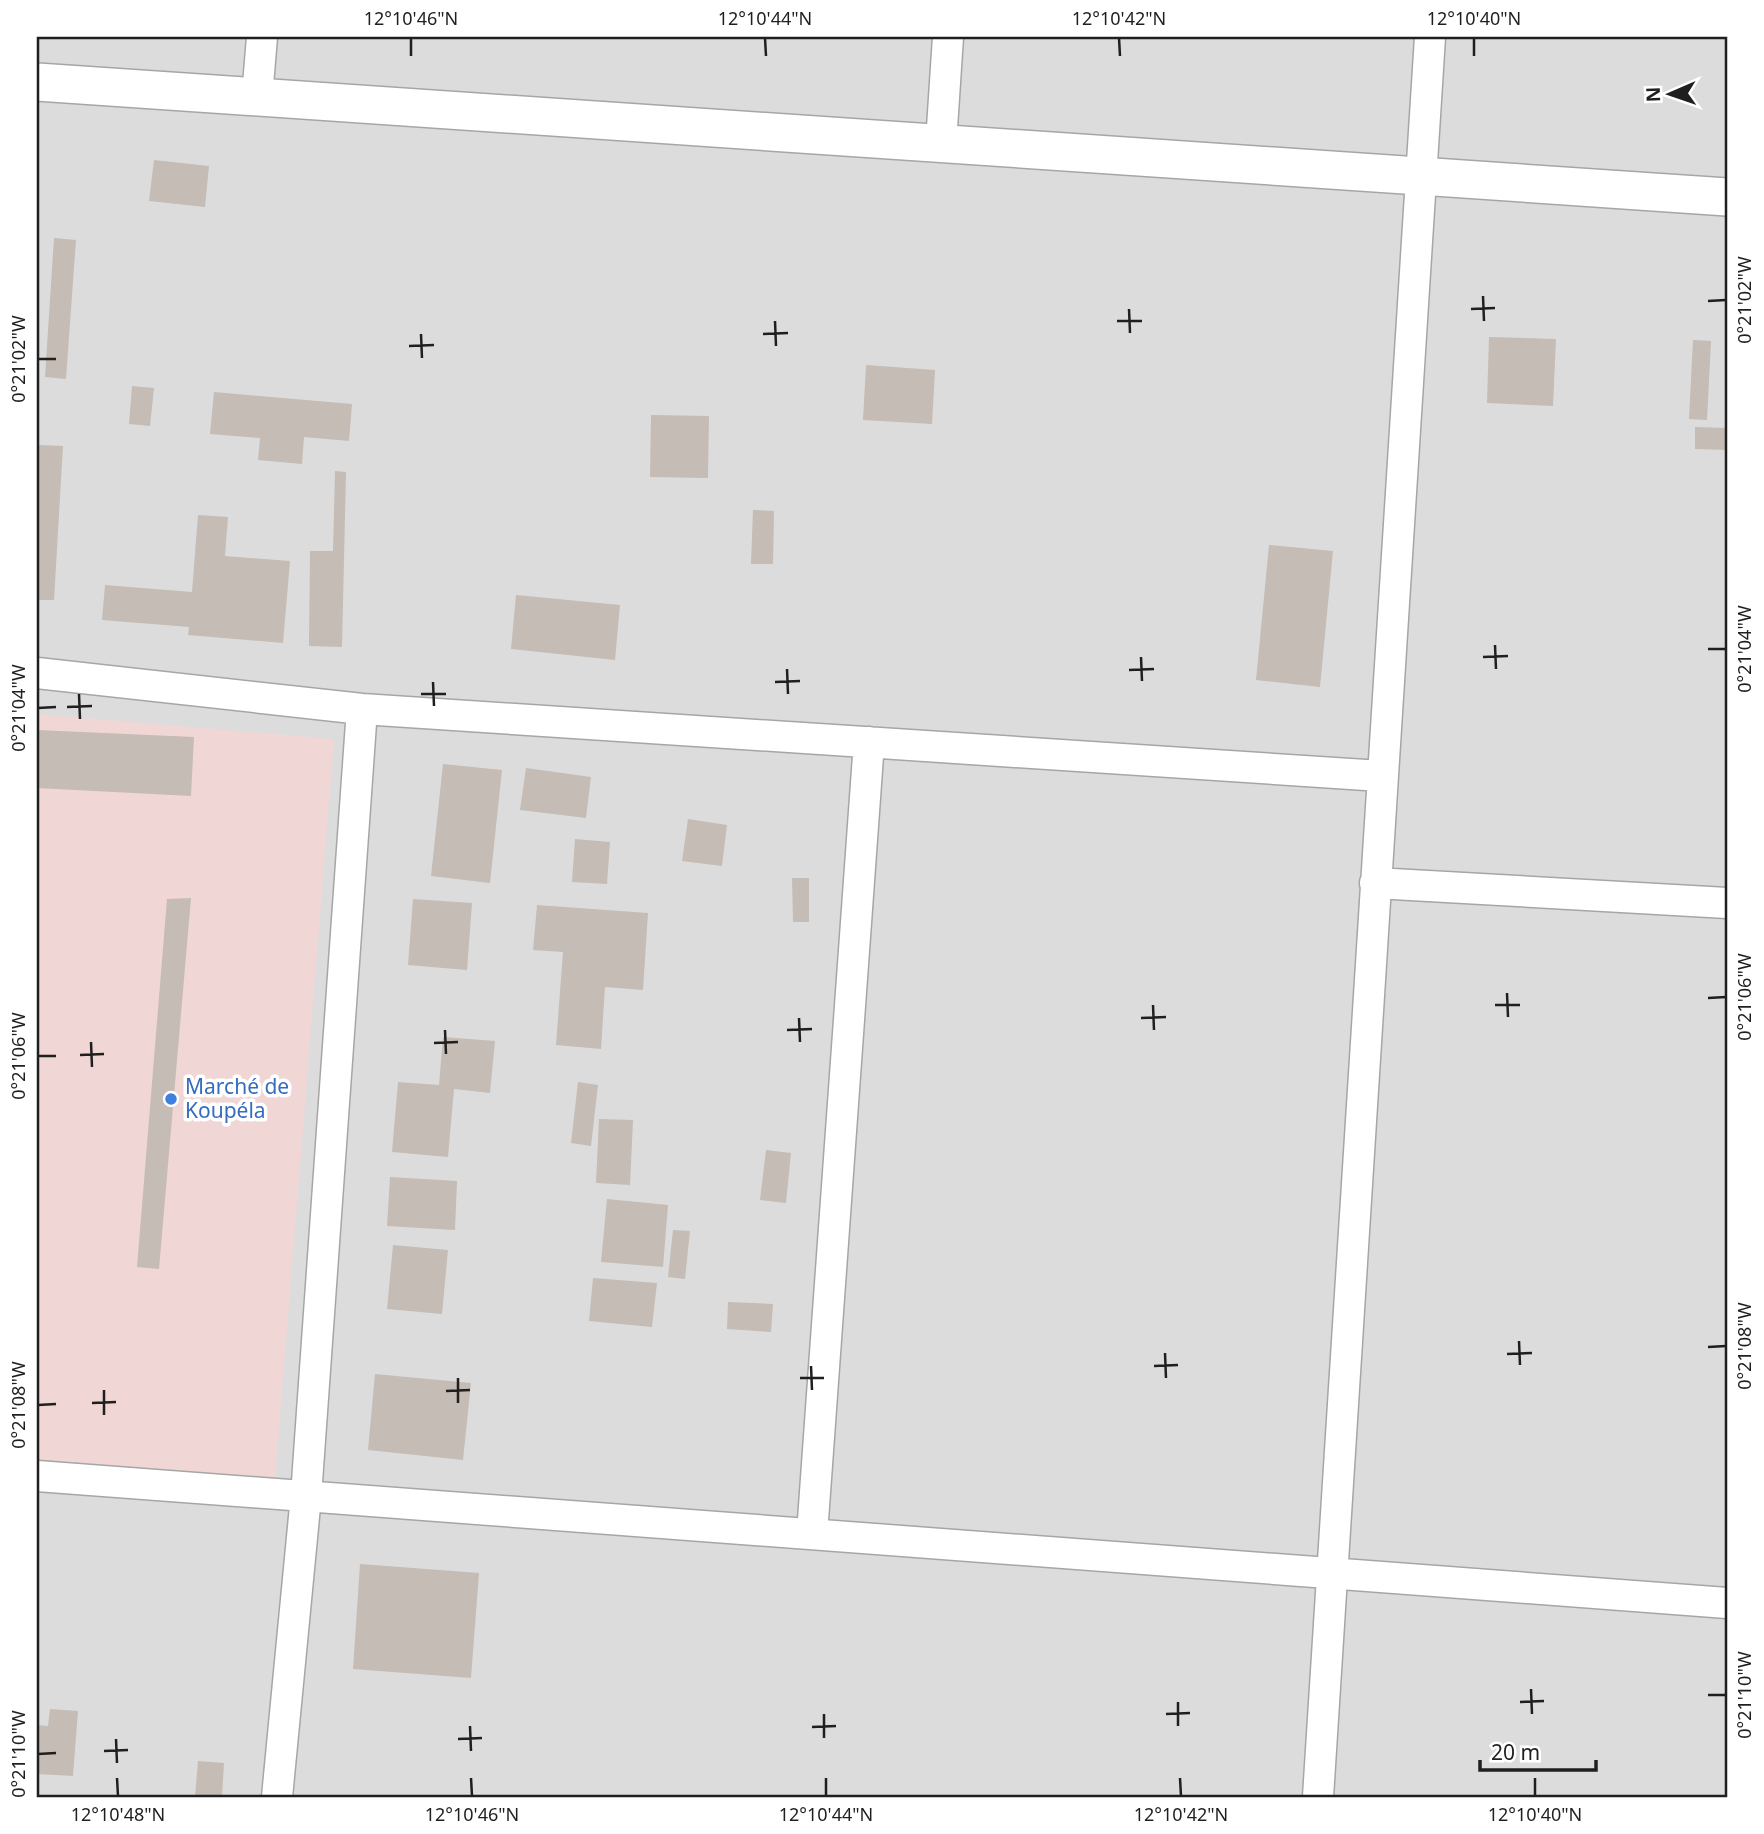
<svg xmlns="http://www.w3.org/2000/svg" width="1764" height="1834" viewBox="0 0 1764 1834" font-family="'Noto Sans',sans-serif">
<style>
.residential{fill:#dddcdc}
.commercial{fill:#f0d6d5}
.building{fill:#c4bcb5}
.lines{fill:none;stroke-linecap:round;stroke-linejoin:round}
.minor-casing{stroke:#a6a6a6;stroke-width:33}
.tertiary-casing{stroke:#a6a6a6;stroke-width:40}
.minor{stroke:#fff;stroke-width:30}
.tertiary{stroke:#fff;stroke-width:37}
.ticks{fill:none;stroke:#1f1f1f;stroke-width:2.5}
.shop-dot{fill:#3f7fe0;stroke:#fff;stroke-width:2.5}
.labels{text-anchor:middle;stroke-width:7;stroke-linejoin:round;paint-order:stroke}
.shop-label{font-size:21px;fill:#366cbe;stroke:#fff;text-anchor:start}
.neatline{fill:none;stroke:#1f1f1f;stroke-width:2.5}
.ticks-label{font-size:18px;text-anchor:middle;fill:#1f1f1f}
</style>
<rect width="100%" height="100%" fill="#f0ece6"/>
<!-- residential -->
<path class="residential" d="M37,37H1727V1797H37Z"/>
<!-- commercial -->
<path class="commercial" d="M37,714L334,739L275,1479L37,1459Z"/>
<!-- building -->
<path class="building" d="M154,160L209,166L205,207L149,201Z
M54,238L76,240L66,379L45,377Z
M1489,337L1556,339L1553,406L1487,403Z
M1693,340L1711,341L1707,420L1689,419Z
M866,365L935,370L932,424L863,420Z
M132,386L154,388L150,426L129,424Z
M214,392L352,404L349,441L304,437L302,464L258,460L260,438L210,434Z
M651,415L709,416L708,478L650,477Z
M1695,427L1727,428V450L1695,449Z
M39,445L63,446L54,600H37Z
M335,471L346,472L342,647L309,646L310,551H333Z
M753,510L774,511L773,564H751Z
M198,515L228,517L225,556L290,561L283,643L188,635L189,627L102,620L105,585L192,592Z
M1269,545L1333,551L1320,687L1256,680Z
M516,595L620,605L615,660L511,649Z
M37,730L194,737L191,796L37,788Z
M443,764L502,770L490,883L431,876Z
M526,768L591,777L586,818L520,810Z
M688,819L727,825L722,866L682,861Z
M575,839L610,842L607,884L572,882Z
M792,878H809V922H793Z
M191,898L159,1269L137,1267L167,899Z
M413,899L472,903L467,970L408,965Z
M537,905L648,913L643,990L605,987L601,1049L556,1045L563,952L533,950Z
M443,1037L495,1041L490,1093L454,1089L448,1157L392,1152L398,1082L439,1085Z
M578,1082L598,1085L591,1146L571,1143Z
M599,1119L633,1120L630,1185L596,1183Z
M766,1150L791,1153L786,1203L760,1200Z
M390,1177L457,1181L455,1230L387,1226Z
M607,1199L668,1205L663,1267L601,1262Z
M673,1230L690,1231L685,1279L668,1277Z
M393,1245L448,1250L442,1314L387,1309Z
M593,1278L657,1283L652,1327L589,1321Z
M728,1302L773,1304L771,1332L727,1329Z
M375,1374L471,1383L463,1460L368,1450Z
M360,1564L479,1573L471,1678L353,1669Z
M50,1709L78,1711L73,1776L37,1774V1725L48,1726Z
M198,1761L224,1763L222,1797H195Z"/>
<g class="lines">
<defs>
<path id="minor" d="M257,97L262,37
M941,143L948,37
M37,673L362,709L1381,776
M1375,883L1727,903
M37,1476L1727,1603
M812,1534L869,742
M277,1797L306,1496L362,709
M1318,1797L1430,37"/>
<path id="tertiary" d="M37,82L1727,197"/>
</defs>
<!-- minor casing -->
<use href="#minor" class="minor-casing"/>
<!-- tertiary casing -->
<use href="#tertiary" class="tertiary-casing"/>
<!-- minor -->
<use href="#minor" class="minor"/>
<!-- tertiary -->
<use href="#tertiary" class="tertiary"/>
</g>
<!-- ticks -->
<path class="ticks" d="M411,38V56M765,38L766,56M1119,38L1120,56M1474,38V56M1483,296L1484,321M1708,301L1726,300M1129,309L1130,333M1471,309L1495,308M775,321L776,346M1117,321H1142M421,334L422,358M763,334L788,333M409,346L434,345M38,359H56M1495,645L1496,669M1708,649H1726M1141,657L1142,681M1483,657L1508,656M787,669L788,694M1129,670L1154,669M433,682L434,706M775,682L800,681M79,694L80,719M421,694H446M67,707L92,706M38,708L56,707M1507,993L1508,1017M1708,998L1726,997M1153,1005L1154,1030M1495,1005H1520M799,1018L800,1042M1141,1018L1166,1017M445,1030L446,1054M787,1030L812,1029M91,1042L92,1067M434,1043L458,1042M80,1055L104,1054M38,1056H56M1519,1341L1520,1365M1708,1347L1726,1346M1165,1353L1166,1378M1507,1354L1532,1353M811,1366L812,1390M1154,1366L1178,1365M458,1378V1403M800,1378H824M104,1390V1415M446,1391L470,1390M92,1403L116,1402M38,1405L56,1404M1531,1689L1532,1714M1708,1695H1726M1178,1702V1726M1520,1702L1544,1701M824,1714V1738M1166,1714L1190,1713M470,1726L471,1751M812,1727L836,1726M116,1739L117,1763M458,1739L482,1738M104,1751L128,1750M38,1754L56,1753M117,1778L118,1796M471,1778L472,1796M826,1778V1796M1180,1778L1181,1796M1535,1778V1796"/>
<!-- markers -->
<circle class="shop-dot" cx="171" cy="1099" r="7"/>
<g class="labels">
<!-- shop labels -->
<g class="shop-label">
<text x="185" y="1094">Marché de<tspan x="185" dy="24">Koupéla</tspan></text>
</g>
</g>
<!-- border -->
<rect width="1764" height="1834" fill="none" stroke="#ffffff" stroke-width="77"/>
<!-- north arrow -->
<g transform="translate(1670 94) rotate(268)" stroke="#ffffff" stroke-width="5" paint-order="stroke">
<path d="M0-5L12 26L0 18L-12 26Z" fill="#1f1f1f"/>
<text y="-10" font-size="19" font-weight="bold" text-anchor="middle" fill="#1f1f1f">N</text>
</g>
<!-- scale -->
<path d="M1480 1760v10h116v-10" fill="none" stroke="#1f1f1f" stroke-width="3.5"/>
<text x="1491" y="1760" font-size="21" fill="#1f1f1f" stroke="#ffffff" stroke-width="5" paint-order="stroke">20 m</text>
<rect x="38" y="38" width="1688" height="1758" class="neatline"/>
<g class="ticks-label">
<text x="411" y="25">12°10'46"N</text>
<text x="765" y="25">12°10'44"N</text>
<text x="1119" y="25">12°10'42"N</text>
<text x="1474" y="25">12°10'40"N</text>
<text transform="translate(1745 300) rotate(-90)" y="6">0°21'02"W</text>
<text transform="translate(19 359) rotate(-90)" y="6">0°21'02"W</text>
<text transform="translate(1745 649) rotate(-90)" y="6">0°21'04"W</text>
<text transform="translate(19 708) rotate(-90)" y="6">0°21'04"W</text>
<text transform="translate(1745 997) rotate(-90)" y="6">0°21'06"W</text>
<text transform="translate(19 1056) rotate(-90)" y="6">0°21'06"W</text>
<text transform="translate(1745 1346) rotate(-90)" y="6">0°21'08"W</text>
<text transform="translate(19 1405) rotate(-90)" y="6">0°21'08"W</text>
<text transform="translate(1745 1695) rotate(-90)" y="6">0°21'10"W</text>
<text transform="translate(19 1754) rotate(-90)" y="6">0°21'10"W</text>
<text x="118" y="1821">12°10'48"N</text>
<text x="472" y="1821">12°10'46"N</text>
<text x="826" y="1821">12°10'44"N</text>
<text x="1181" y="1821">12°10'42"N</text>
<text x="1535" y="1821">12°10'40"N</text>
</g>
</svg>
